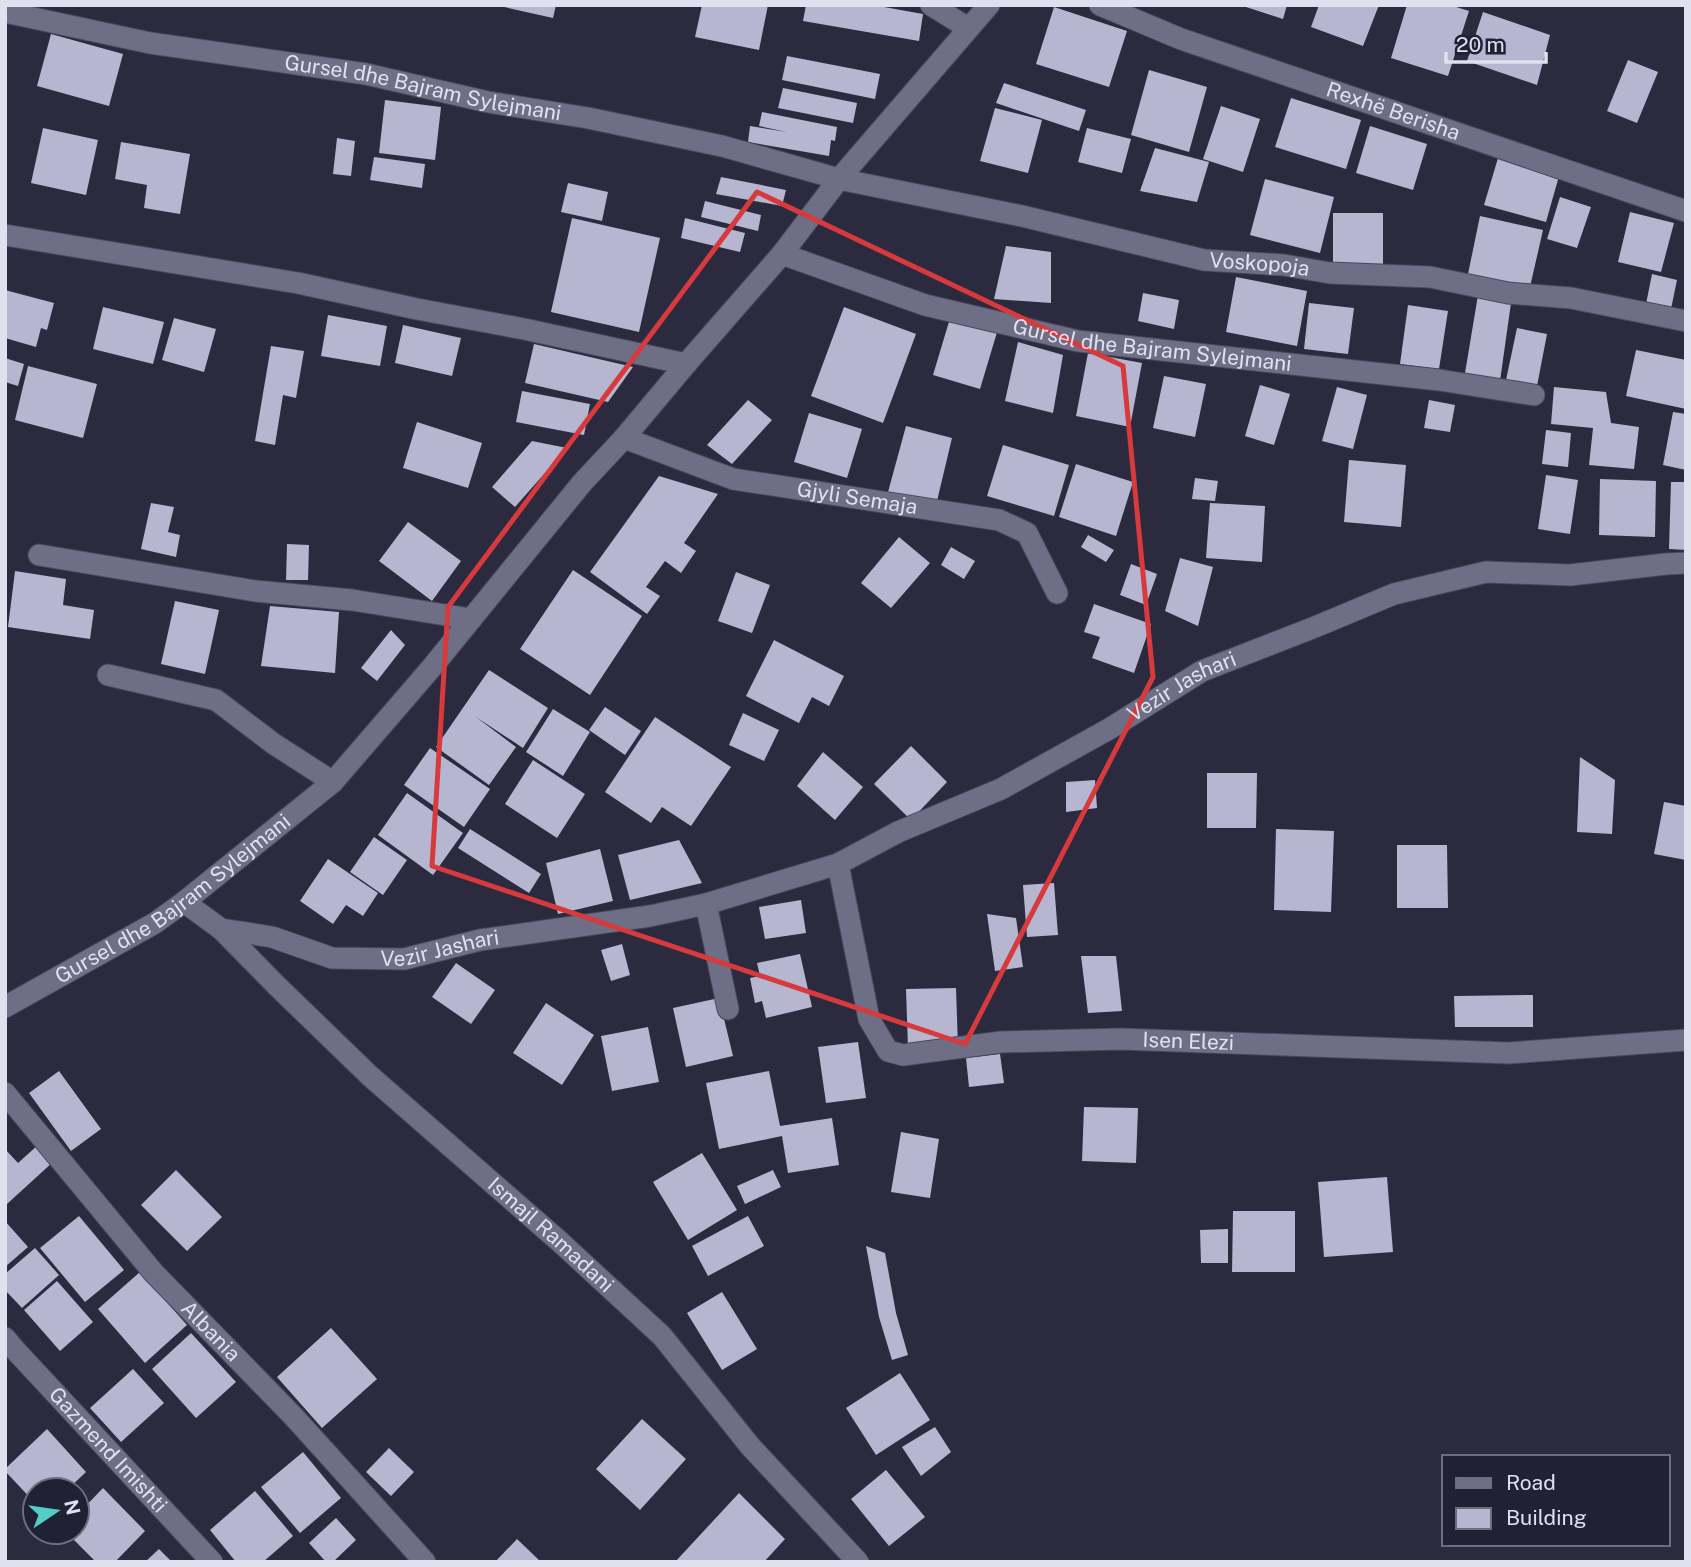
<svg xmlns="http://www.w3.org/2000/svg" width="1691" height="1567" viewBox="0 0 1691 1567" font-family="'Public Sans',sans-serif">
<style>
.building{fill:#b6b6d1}
.lines{fill:none;stroke-linecap:round;stroke-linejoin:round}
.minor-casing{stroke:#49485a;stroke-width:23}
.minor{stroke:#6e6e87;stroke-width:21}
.marked{fill:none;stroke:#d73a3c;stroke-width:5;stroke-linejoin:round}
.labels{text-anchor:middle;stroke-width:7;stroke-linejoin:round;paint-order:stroke}
.street-label{font-size:21px;fill:#e0e0ee;stroke:#212135}
</style>
<rect width="100%" height="100%" fill="#2b2a3f"/>
<!-- building -->
<path class="building" d="M495,5H556L553,18Z
M702,5H768L759,50L695,37Z
M806,5H873L923,14L919,41L803,21Z
M1240,5H1287L1283,19Z
M1319,5H1379L1363,46L1311,27Z
M1407,5H1450L1469,11L1448,76L1391,58Z
M1054,7L1127,31L1109,87L1036,64Z
M1483,12L1550,35L1537,85L1467,61Z
M51,34L123,54L109,106L37,86Z
M787,56L880,74L875,99L782,80Z
M1628,60L1658,72L1637,123L1607,111Z
M1149,70L1207,87L1189,152L1131,135Z
M1004,83L1086,110L1079,131L996,103Z
M783,88L857,103L853,123L778,108Z
M1291,98L1361,120L1346,169L1275,147Z
M385,100L441,107L435,160L379,153Z
M1221,106L1260,119L1243,172L1203,159Z
M995,108L1042,120L1028,173L980,161Z
M762,112L837,127L835,141L831,140L829,156L748,142L750,126L787,132L759,126Z
M1370,126L1427,144L1413,190L1356,173Z
M43,128L98,140L86,195L31,183Z
M1087,128L1131,139L1122,173L1078,162Z
M337,138L355,141L351,176L333,174Z
M121,142L190,154L180,214L144,208L147,185L115,179Z
M1155,148L1209,162L1197,202L1140,191Z
M374,157L425,164L422,188L370,180Z
M1498,158L1559,176L1546,222L1484,205Z
M721,177L786,190L782,206L716,194Z
M1265,179L1334,197L1320,253L1250,235Z
M568,183L608,192L602,221L561,212Z
M1560,197L1591,207L1577,248L1547,239Z
M705,201L761,215L758,231L701,217Z
M1630,212L1674,223L1661,272L1618,262Z
M1333,213H1383V267H1333Z
M1480,216L1543,230L1530,287L1468,274Z
M572,218L660,238L639,332L551,312Z
M685,218L745,233L740,252L681,238Z
M1006,246L1051,252V303L994,299Z
M1652,274L1677,280L1671,309L1646,304Z
M1236,277L1307,291L1297,346L1226,332Z
M5,290L54,303L47,330L41,328L36,347L5,338Z
M1143,293L1179,300L1174,329L1138,321Z
M1478,295L1511,303L1500,381L1465,373Z
M1309,303L1354,308L1348,354L1304,349Z
M1408,305L1448,311L1439,369L1400,364Z
M103,307L164,322L153,364L93,349Z
M844,307L916,334L883,423L811,396Z
M328,315L387,326L380,366L321,356Z
M951,315L998,329L980,389L933,375Z
M174,318L216,329L204,372L162,360Z
M403,325L461,338L452,376L395,363Z
M1517,328L1547,334L1537,386L1506,380Z
M1018,342L1063,355L1053,413L1005,401Z
M534,344L633,367L608,402L525,383Z
M271,346L304,351L296,398L283,395L275,445L255,441Z
M1636,350L1686,360V409L1626,396Z
M1088,353L1142,363L1130,427L1076,416Z
M5,358L24,364L18,386L5,382Z
M28,366L97,384L83,438L15,420Z
M1164,376L1206,384L1195,437L1153,428Z
M1260,385L1290,394L1274,445L1245,436Z
M1337,387L1367,395L1353,449L1322,441Z
M1554,387L1606,392L1611,423L1639,427L1634,469L1589,465L1593,428L1551,424Z
M522,391L590,404L584,435L516,422Z
M748,400L772,420L732,464L707,445Z
M1429,400L1455,405L1450,432L1424,428Z
M1673,412L1686,414V470L1663,465Z
M809,413L862,429L847,478L794,462Z
M417,422L482,443L468,488L403,468Z
M906,426L952,438L937,501L888,492Z
M1546,430L1571,433L1568,467L1542,464Z
M532,441L567,448L515,507L492,487Z
M1003,445L1069,465L1054,516L987,496Z
M1349,460L1406,465L1401,527L1344,522Z
M1076,464L1133,482L1116,536L1059,517Z
M1546,475L1578,480L1570,534L1538,529Z
M659,476L718,494L684,543L696,551L681,573L665,561L646,587L660,596L647,614L590,572Z
M1195,478L1218,481L1215,501L1192,499Z
M1600,479L1656,481L1655,537L1599,535Z
M1671,482H1686V550L1669,549Z
M151,503L174,507L168,532L180,535L176,557L141,549Z
M1210,503L1265,506L1262,562L1206,558Z
M408,522L461,561L432,601L379,561Z
M1088,535L1114,550L1106,562L1081,547Z
M899,537L930,563L891,608L861,583Z
M287,544L309,545L308,580H286Z
M951,547L975,561L964,579L941,565Z
M1180,558L1213,567L1198,626L1165,611Z
M1131,564L1157,574L1146,605L1120,595Z
M573,570L642,616L590,695L520,649Z
M15,571L66,579L63,605L94,610L90,639L8,627Z
M736,572L770,585L752,633L718,621Z
M175,601L219,610L205,674L161,664Z
M1094,604L1151,624L1134,673L1092,658L1100,637L1084,632Z
M270,606L339,612L335,673L261,666Z
M391,630L405,645L377,681L361,668Z
M774,640L844,676L829,706L812,697L799,723L746,696Z
M489,670L548,708L523,748L476,717L516,747L489,785L436,747Z
M605,707L641,731L625,755L589,730Z
M553,709L590,732L563,776L526,752Z
M743,713L779,730L764,761L729,745Z
M655,717L731,767L691,826L662,807L651,823L605,792Z
M911,746L947,782L911,820L874,784Z
M430,748L490,789L464,827L404,785Z
M823,752L863,787L835,820L797,786Z
M1580,757L1615,780L1612,834L1577,832Z
M533,760L585,794L557,838L505,804Z
M1207,773H1257L1256,828H1207Z
M1095,780L1097,808L1066,812V782Z
M407,793L463,833L433,875L378,835Z
M1664,802L1686,806V860L1654,854Z
M470,829L541,874L529,893L458,848Z
M1276,829L1334,831L1331,912L1274,910Z
M374,837L407,860L383,895L350,872Z
M679,840L702,883L630,900L618,855Z
M1397,845H1447L1448,908H1397Z
M600,849L613,901L558,914L546,863Z
M328,859L378,893L363,916L346,905L333,924L300,901Z
M1054,883L1058,935L1027,937L1023,885Z
M801,900L806,933L765,939L759,907Z
M987,914L1016,918L1023,967L995,971Z
M622,944L630,975L611,981L601,950Z
M800,954L812,1007L766,1018L762,1001L755,1003L750,978L760,976L757,963Z
M1081,956H1116L1122,1011L1088,1013Z
M456,963L495,990L471,1024L432,997Z
M956,988L958,1047L908,1049L906,989Z
M1533,995V1027H1455L1454,996Z
M719,998L733,1056L686,1067L673,1008Z
M546,1003L594,1035L562,1085L513,1053Z
M648,1027L659,1082L612,1091L601,1036Z
M858,1042L866,1098L826,1103L818,1047Z
M1000,1054L1004,1083L969,1087L966,1058Z
M59,1071L101,1129L71,1151L29,1093Z
M769,1071L780,1126L832,1118L839,1165L788,1173L782,1136L719,1149L706,1083Z
M1084,1107L1138,1108L1136,1163L1082,1161Z
M901,1132L939,1139L930,1198L891,1192Z
M38,1145L53,1162L7,1204L5,1201V1149L18,1163Z
M702,1153L737,1210L688,1240L653,1182Z
M176,1170L222,1217L187,1251L141,1205Z
M773,1170L781,1187L745,1204L737,1186Z
M1387,1177L1393,1252L1324,1257L1318,1182Z
M1233,1211H1295V1272H1232Z
M79,1216L124,1270L85,1302L40,1248Z
M748,1216L764,1246L708,1276L692,1246Z
M5,1221L28,1247L5,1267Z
M1228,1229V1263H1201L1200,1230Z
M866,1246L885,1253L896,1313L908,1355L892,1360L879,1317Z
M35,1248L59,1275L22,1308L5,1290V1274Z
M140,1272L187,1325L145,1363L98,1309Z
M57,1281L93,1322L60,1351L24,1310Z
M722,1292L757,1349L722,1370L687,1313Z
M331,1328L377,1379L322,1428L277,1377Z
M191,1333L236,1382L196,1418L152,1369Z
M133,1369L164,1403L121,1442L90,1408Z
M900,1373L930,1420L876,1455L846,1408Z
M642,1419L686,1459L640,1510L596,1469Z
M935,1427L951,1452L921,1476L902,1447Z
M47,1429L86,1472L67,1490H35V1503L5,1471V1469Z
M389,1448L414,1472L391,1496L366,1472Z
M303,1452L341,1498L300,1533L261,1487Z
M886,1470L925,1517L889,1546L851,1499Z
M103,1488L145,1531L115,1562H96L66,1532H77V1515Z
M255,1491L293,1536L263,1562H236L210,1530Z
M739,1493L785,1539L764,1562H675Z
M336,1518L356,1540L333,1562H326L309,1543Z
M517,1539L541,1562H495Z
M159,1549L172,1562H145Z"/>
<g class="lines">
<defs>
<g id="minor">
<path d="M931,5L968,28"/>
<path id="s1" d="M1100,5L1181,39L1686,211"/>
<path id="s2" d="M5,12L150,43L366,74L488,102L588,118L722,146L839,179L1022,216L1204,260L1284,265L1330,273L1430,277L1508,293L1571,298L1686,321"/>
<path d="M5,235L298,283L417,309L524,329L686,364"/>
<path id="s3" d="M782,254L925,305L1078,341L1439,380L1534,395"/>
<path id="s4" d="M624,438L733,479L999,520L1027,533L1057,593"/>
<path d="M39,555L255,591L352,600L471,619"/>
<path d="M108,675L216,700L274,744L333,782"/>
<path id="s5" d="M838,864L869,1019L888,1051L903,1055L1001,1042L1121,1039L1509,1053L1686,1040"/>
<path id="s6" d="M184,902L221,929L272,937L332,958L404,959L480,940L650,916L706,904L838,864L898,832L1001,789L1109,729L1202,671L1315,627L1394,594L1486,572L1570,575L1666,564L1686,563"/>
<path d="M706,904L728,1009"/>
<path id="s7" d="M221,929L276,985L370,1076L559,1241L662,1336L750,1446L858,1562"/>
<path id="s8" d="M5,1007L155,923L184,902L333,782L433,666L582,483L624,438L686,364L782,254L839,179L989,5"/>
<path id="s9" d="M5,1093L153,1272L294,1417L425,1562"/>
<path id="s10" d="M5,1338L17,1352L212,1562"/>
</g>
</defs>
<!-- minor casing -->
<use href="#minor" class="minor-casing"/>
<!-- minor -->
<use href="#minor" class="minor"/>
</g>
<!-- marked area -->
<path class="marked" d="M757,192L1123,366L1153,677L965,1044L432,866L448,607Z"/>
<g class="labels">
<!-- street labels -->
<g class="street-label">
<text dy="7" stroke="none"><textPath href="#s2" startOffset="425">Gursel dhe Bajram Sylejmani</textPath></text>
<text dy="7" stroke="none"><textPath href="#s1" startOffset="312">Rexhë Berisha</textPath></text>
<text dy="7" stroke="none"><textPath href="#s2" startOffset="1281">Voskopoja</textPath></text>
<text dy="7" stroke="none"><textPath href="#s3" startOffset="383">Gursel dhe Bajram Sylejmani</textPath></text>
<text dy="7" stroke="none"><textPath href="#s4" startOffset="242">Gjyli Semaja</textPath></text>
<text dy="7" stroke="none"><textPath href="#s6" startOffset="1066">Vezir Jashari</textPath></text>
<text dy="7" stroke="none"><textPath href="#s8" startOffset="200">Gursel dhe Bajram Sylejmani</textPath></text>
<text dy="7" stroke="none"><textPath href="#s6" startOffset="270">Vezir Jashari</textPath></text>
<text dy="7" stroke="none"><textPath href="#s5" startOffset="497">Isen Elezi</textPath></text>
<text dy="7" stroke="none"><textPath href="#s7" startOffset="450">Ismajl Ramadani</textPath></text>
<text dy="7" stroke="none"><textPath href="#s9" startOffset="315">Albania</textPath></text>
<text dy="7" stroke="none"><textPath href="#s10" startOffset="152">Gazmend Imishti</textPath></text>
</g>
</g>
<!-- border -->
<rect width="1691" height="1567" fill="none" stroke="#e0e0ee" stroke-width="14"/>
<!-- legend -->
<rect x="1442" y="1455" width="228" height="91" fill="#212135" stroke="#6d6d7f" stroke-width="2"/>
<rect x="1456" y="1478" width="35" height="10" fill="#6e6e87" stroke="#6d6d7f" stroke-width="2"/>
<text x="1506" y="1490" font-size="21" fill="#e0e0ee">Road</text>
<rect x="1456" y="1508" width="35" height="21" fill="#b6b6d1" stroke="#6d6d7f" stroke-width="2"/>
<text x="1506" y="1525" font-size="21" fill="#e0e0ee">Building</text>
<!-- north arrow -->
<g transform="translate(56 1511) rotate(77)"><circle r="33" fill="#212135" stroke="#6d6d7f" stroke-width="2"/>
<path d="M0-5L12 26L0 18L-12 26Z" fill="#54cdc7"/>
<text y="-10" font-size="19" font-weight="bold" text-anchor="middle" fill="#e0e0ee">N</text>
</g>
<!-- scale -->
<path d="M1446 52v10h100v-10" fill="none" stroke="#e0e0ee" stroke-width="3.5"/>
<text x="1456" y="52" font-size="21" fill="#e0e0ee" stroke="#212135" stroke-width="5" paint-order="stroke">20 m</text>
</svg>
